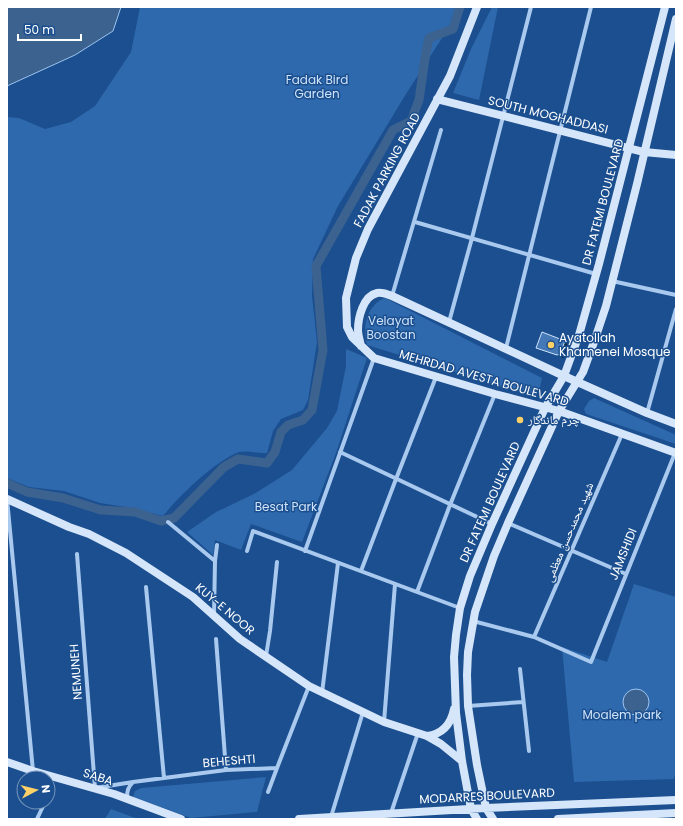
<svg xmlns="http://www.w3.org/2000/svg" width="683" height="826" viewBox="0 0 683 826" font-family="Poppins,'Noto Naskh Arabic',sans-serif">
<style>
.green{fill:#2e69ad}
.water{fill:#3c6290;stroke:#9cc4f0}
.shadow{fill:#0007}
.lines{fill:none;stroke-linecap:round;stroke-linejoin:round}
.canal{stroke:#3c6290;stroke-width:9}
.building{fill:#4478b7;stroke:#cfe3fa}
.street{stroke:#a9c9ee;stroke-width:4}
.secondary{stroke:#d6e6fa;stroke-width:8}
.poi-dot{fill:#ffd166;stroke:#1b4f8f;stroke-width:1.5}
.labels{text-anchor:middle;stroke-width:3;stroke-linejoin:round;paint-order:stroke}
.park-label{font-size:12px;fill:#cfe3fa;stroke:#1b4f8f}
.street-label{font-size:12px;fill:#fff;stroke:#1b4f8f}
.poi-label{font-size:12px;fill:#fff;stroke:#1b4f8f;text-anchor:start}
</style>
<rect width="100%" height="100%" fill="#1b4f8f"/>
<!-- green -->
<path class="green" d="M140,7H462L406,94L338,206L313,259L312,296L317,342L308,400L303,410L281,419L273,431L267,453C259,454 246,450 239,452C215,461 179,496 163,516L132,508L100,503L64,491L29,487L7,478V117L19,118L45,129L71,122L95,106L131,52Z
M492,7H498L479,100L453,93L471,49Z
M385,298L542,378L540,387L535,397L367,345C362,328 367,304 385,298Z
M346,349L367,358L336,453L302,542L251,524L241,550L215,540L213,555L187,532L216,512L254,494L292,470L327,428L337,411L346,366Z
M594,398L676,435V444L586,414L584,409L589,401Z
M634,584L676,597V769L674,779L574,782L562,647L607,662Z
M266,777L257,812L191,818L133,797L135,791L141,788Z
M111,809L138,819H105Z"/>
<!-- water -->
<path class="water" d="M7,7H121L113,31L75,55L7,86Z
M623 702a13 13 0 1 1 26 0a13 13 0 1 1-26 0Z"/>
<!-- shadow -->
<path class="shadow" d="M565,342L570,345L566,357L563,358L561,357L562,356L542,349V350L538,348Z"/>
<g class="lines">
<!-- canal -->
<path class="canal" d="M7,483L27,492L63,498L101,510L135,512L161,521L174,518L224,467L238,459L267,463L275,452L281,432L288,425L303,420L312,410L323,350L316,266L393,130L411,121L419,100L426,52L429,38L453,29L460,7"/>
</g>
<!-- building -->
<path class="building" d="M542,332L565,341L560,354L557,355L536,348Z"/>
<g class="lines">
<!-- street -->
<path class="street" d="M415,222L596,274
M612,281L676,295
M392,296L441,130
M449,322L472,238L531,7
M506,348L591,7
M647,413L676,309
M340,452L492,524
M7,499L33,771
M168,522L215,561
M508,523L626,574
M247,551L253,531L460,608
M305,551L374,358
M77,554L95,788L133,782L226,770L277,768L309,686
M361,571L396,479L436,377
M146,587L164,778
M417,592L450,505L495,394
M214,616L215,561L217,545
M473,621L534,637L591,662L675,453
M534,637L622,434
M216,639L226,770
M266,656L270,631L277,562
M520,669L529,751
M322,693L338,563
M468,706L523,702
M384,722L395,584
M268,792L277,768
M127,798C127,791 128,787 133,782
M391,813L418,733
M331,817L363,712
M37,819L45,802"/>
<!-- secondary -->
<path class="secondary" d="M477,7L450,76L368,229L356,258L346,298L347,327L352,337L374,358L495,394L559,411L676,453
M437,99L644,152L676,155
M361,346C360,341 358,335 358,330C358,318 363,296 377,293C382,292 387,294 392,296L564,376L647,413L676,424
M7,499L69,527L89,534L126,553L193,597L240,639L309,686L384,722L427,736L441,744L462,761
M427,736C443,734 451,724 454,709
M7,762L33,771L114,794L181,819
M299,819L486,808L676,800
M477,819L471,809L462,761L456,713L454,657L456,635L460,608L470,576L492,524L545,408L564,376L579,335L599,264L665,7
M493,819L486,808L477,765L468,706L467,675L468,652L475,612L494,556L508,523L559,411L583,372L594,342L606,306L637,184L676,19
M558,819L676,813"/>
</g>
<!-- markers -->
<g class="poi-dot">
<circle cx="551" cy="345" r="4"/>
<circle cx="520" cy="420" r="4"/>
</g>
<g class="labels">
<!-- park labels -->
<g class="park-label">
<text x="317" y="84">Fadak Bird<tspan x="317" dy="14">Garden</tspan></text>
<text x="391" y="325">Velayat<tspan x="391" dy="14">Boostan</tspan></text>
<text x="286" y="511">Besat Park</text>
<text x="622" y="719">Moalem park</text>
</g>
<!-- street labels -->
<g class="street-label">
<text transform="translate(548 115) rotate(14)" y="4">SOUTH MOGHADDASI</text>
<text transform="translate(387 170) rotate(-62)" y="4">FADAK PARKING ROAD</text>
<text transform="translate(603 202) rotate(-75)" y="4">DR FATEMI BOULEVARD</text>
<text transform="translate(484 378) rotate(16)" y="4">MEHRDAD AVESTA BOULEVARD</text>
<text transform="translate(490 502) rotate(-66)" y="4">DR FATEMI BOULEVARD</text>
<text transform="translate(569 532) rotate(-67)" y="4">شهید محمدحسن معظمی</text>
<text transform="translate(623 554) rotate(-68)" y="4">JAMSHIDI</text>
<text transform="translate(225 609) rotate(40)" y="4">KUY-E NOOR</text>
<text transform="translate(76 672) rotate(-94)" y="4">NEMUNEH</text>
<text transform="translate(229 761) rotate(-5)" y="4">BEHESHTI</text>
<text transform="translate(98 777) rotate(17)" y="4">SABA</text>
<text transform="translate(487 796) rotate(-3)" y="4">MODARRES BOULEVARD</text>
</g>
<!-- poi labels -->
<g class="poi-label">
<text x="559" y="342">Ayatollah<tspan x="559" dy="14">Khamenei Mosque</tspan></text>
<text x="528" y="424">چرم ماندگار</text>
</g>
</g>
<!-- border -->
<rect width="683" height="826" fill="none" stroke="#ffffff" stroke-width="16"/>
<!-- north arrow -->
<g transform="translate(36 790) rotate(83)"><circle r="19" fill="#1b4f8f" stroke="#7695bc"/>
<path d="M0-3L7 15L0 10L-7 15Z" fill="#ffd166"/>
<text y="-6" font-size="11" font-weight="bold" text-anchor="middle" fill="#ffffff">N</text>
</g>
<!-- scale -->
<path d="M18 34v6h63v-6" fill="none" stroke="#ffffff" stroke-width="2"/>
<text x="24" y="34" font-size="12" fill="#ffffff" stroke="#1b4f8f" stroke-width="3" paint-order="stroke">50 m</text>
</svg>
